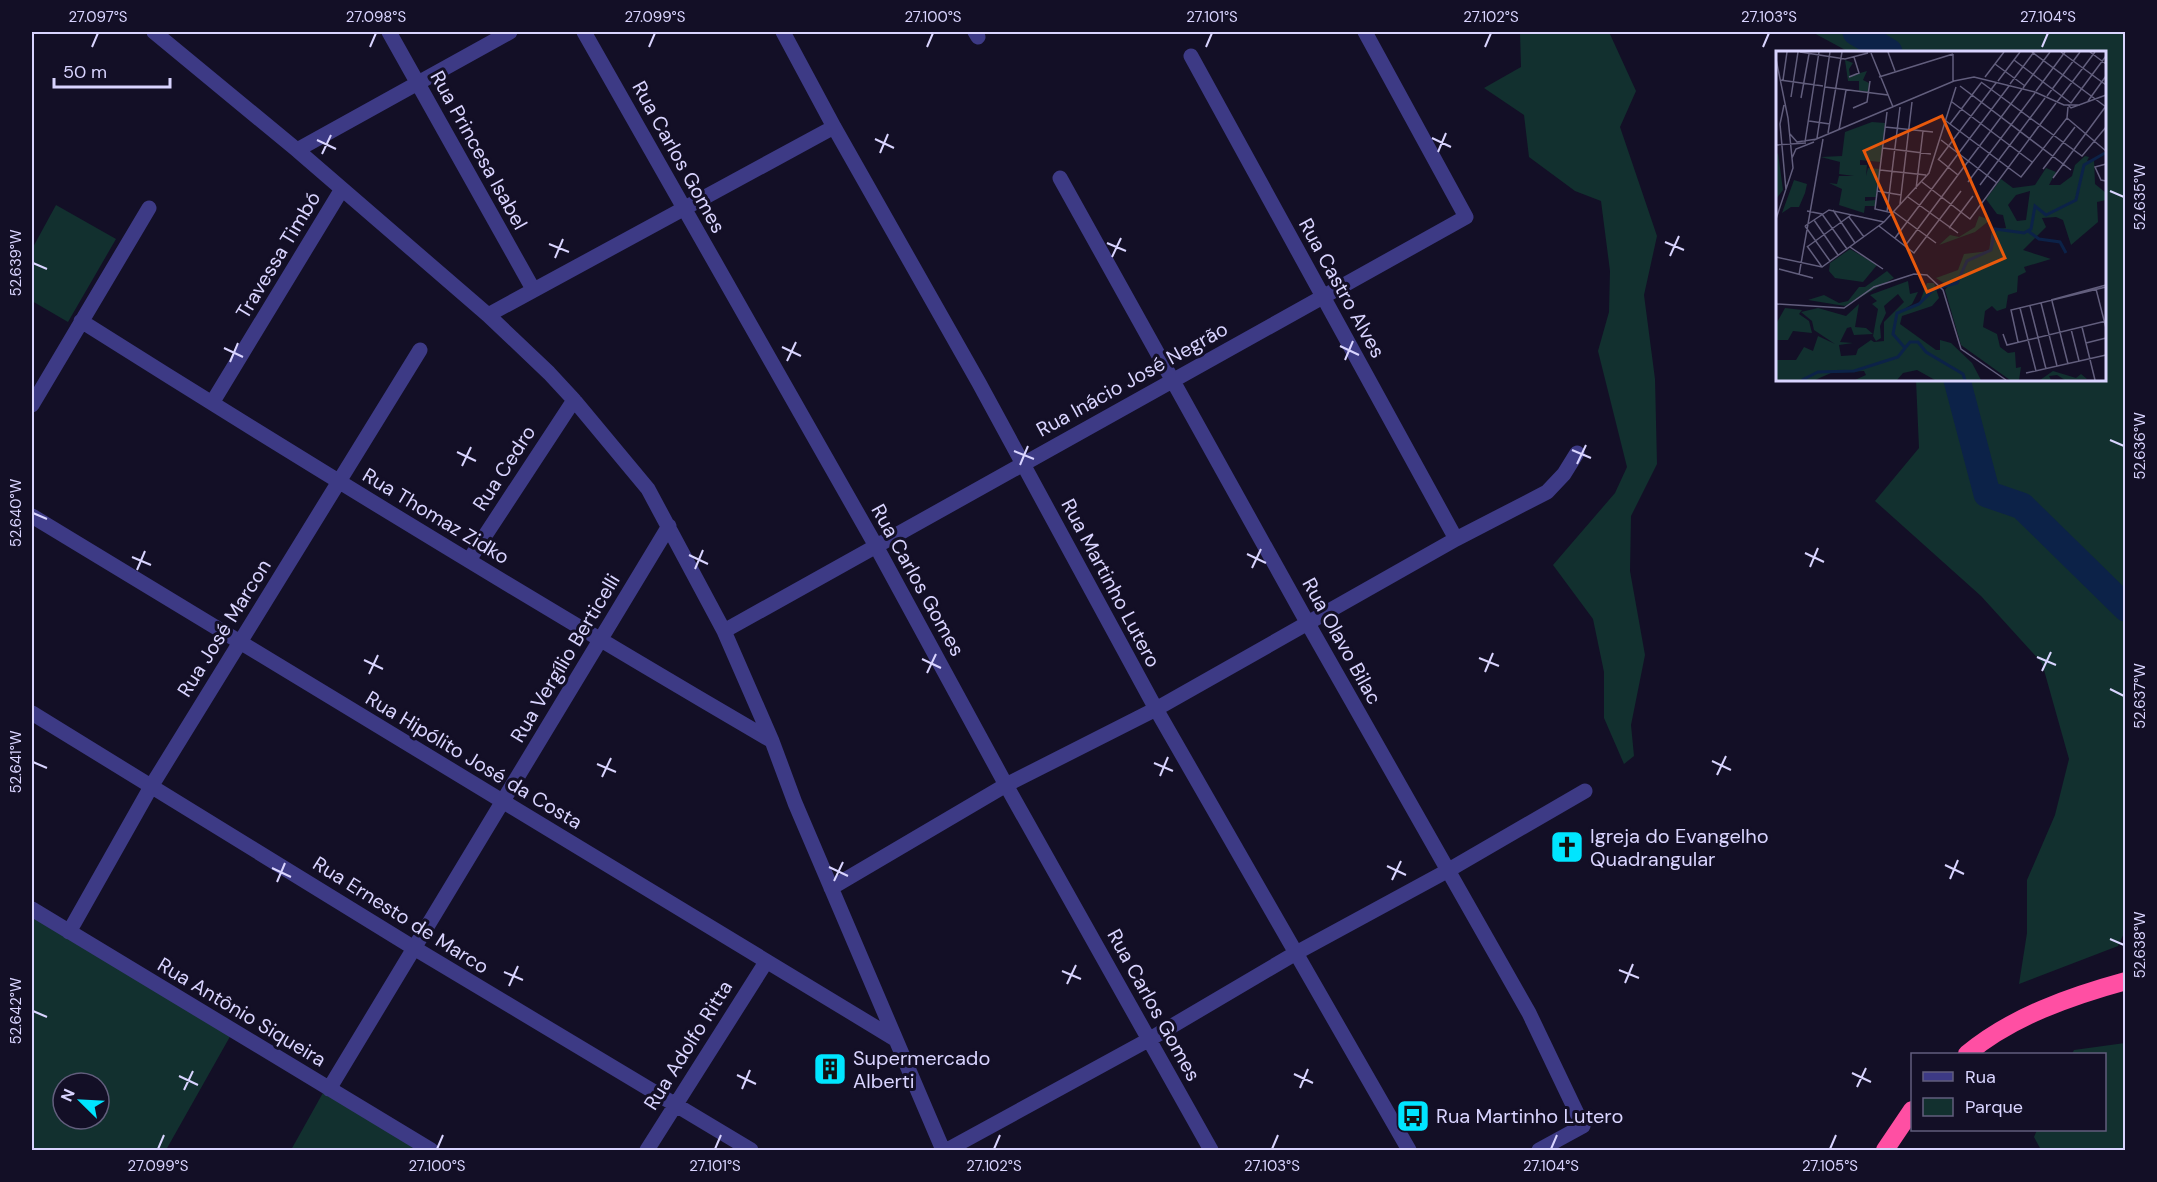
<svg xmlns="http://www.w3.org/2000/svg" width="2157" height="1182" viewBox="0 0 2157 1182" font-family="'DM Sans',sans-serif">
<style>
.green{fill:#12302f;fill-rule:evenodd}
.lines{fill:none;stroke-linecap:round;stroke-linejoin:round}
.river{stroke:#0c2248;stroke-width:27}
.minor{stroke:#3d3a85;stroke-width:15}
.highway{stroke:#ff4fa3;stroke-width:18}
.ticks{fill:none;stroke:#d9d4ff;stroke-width:2}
.labels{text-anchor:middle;stroke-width:6;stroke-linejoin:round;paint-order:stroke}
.street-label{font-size:20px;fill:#d9d4ff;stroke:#130f26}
.poi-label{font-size:20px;fill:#d9d4ff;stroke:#130f26;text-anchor:start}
.inset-river{fill:none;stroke:#0c2248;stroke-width:3}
.inset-road{fill:none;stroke:#625e7d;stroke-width:1.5}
.view{fill:#e8590c;fill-opacity:0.15;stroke:#e8590c;stroke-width:3}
.inset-edge{fill:none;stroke:#d9d4ff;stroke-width:3}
.neatline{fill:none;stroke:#d9d4ff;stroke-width:2}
.ticks-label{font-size:15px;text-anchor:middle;fill:#d9d4ff}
</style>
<rect width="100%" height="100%" fill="#130f26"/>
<!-- green -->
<path class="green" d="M1520,32H1609L1636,91L1620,127L1657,236L1644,295L1655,379L1657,464L1631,516L1630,571L1645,655L1631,725L1634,756L1624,764L1604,718V672L1593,619L1553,565L1615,493L1627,467L1598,351L1609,312L1610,271L1601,201L1575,191L1529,157L1524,115L1484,88L1521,67Z
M1812,32H2125V931L2118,946L2019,984L2027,933V880L2055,815L2069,759L2042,663L1981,596L1875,501L1919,448L1916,380H2104V52H1849Z
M56,205L116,239L68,322L32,301V249Z
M32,913L232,1033L166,1150H32ZM63,1083H99V1119H63Z
M2125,1043V1150H2041L2034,1137L2037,1130H2104V1054H2072L2074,1050Z
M324,1091L419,1150H291Z"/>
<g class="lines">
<!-- river -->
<path class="river" d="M1856,32L1889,52
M1957,380L1987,494L2022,506L2126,608"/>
<!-- minor -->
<path class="minor" d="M154,32L297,150L488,315L549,373L574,400L648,489L724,631L772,741L795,803L943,1150
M389,32L533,289
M584,32L876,546L1006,785L1211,1150
M783,32L834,127L979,383L1156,709L1409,1150
M975,32L978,37
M1191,56L1456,539
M297,150L510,32
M1060,178L1307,622L1529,1013L1583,1126L1539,1150
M488,315L834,127
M81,321C309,465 540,605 772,741
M212,403L342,189
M32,405L149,208
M32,516L895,1039
M469,560L574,400
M724,631L1466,217L1365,32
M32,713L414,948L751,1150
M831,888L1006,785L1156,709L1456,539L1547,492L1564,474L1577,453
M32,909L431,1150
M69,932L152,785L420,350
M329,1089L669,526
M647,1150L766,962
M947,1150L1150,1039L1296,953L1447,871L1585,791"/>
<!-- highway -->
<path class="highway" d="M1967,1054C2011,1017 2071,996 2126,981
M1885,1150L1912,1110"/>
</g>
<!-- ticks -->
<path class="ticks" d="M92,47L98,33M370,47L376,33M649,47L655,33M927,47L933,33M1206,47L1212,33M1485,47L1491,33M1763,47L1769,33M2042,47L2048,33M1432,138L1451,147M875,139L894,148M317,140L336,149M1438,152L1446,133M880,153L888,134M322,154L331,135M2110,191L2124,197M1665,242L1684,250M1107,243L1126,251M549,244L569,252M1670,256L1679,236M1112,257L1121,238M555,258L563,239M33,263L47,269M1340,346L1359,355M782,347L801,356M224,348L243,357M1345,360L1353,341M787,361L796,342M230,362L238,343M2110,440L2124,446M1572,450L1591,458M1014,451L1034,459M457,452L476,461M1577,464L1586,445M1020,465L1028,446M462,466L471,447M33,513L47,519M1805,553L1824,562M1247,554L1266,563M689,555L708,564M132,557L151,565M1810,567L1818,548M1252,568L1261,549M695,569L703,550M137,570L145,551M2037,657L2056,665M1479,658L1499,666M922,659L941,668M364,660L383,669M2042,671L2051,652M1485,672L1493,653M927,673L936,654M369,674L378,655M2110,689L2124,696M1712,761L1731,770M33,762L47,768M1154,763L1173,771M597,764L616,772M1717,775L1726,756M1160,776L1168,757M602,777L611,758M1945,865L1964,874M1387,866L1406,875M829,867L848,876M272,868L291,877M1950,879L1958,860M1392,880L1401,861M834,881L843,862M277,882L285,863M2110,939L2124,945M1619,970L1639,978M1062,971L1081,979M504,972L523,980M1625,983L1633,964M1067,984L1076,965M509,986L518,966M33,1011L47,1017M1852,1073L1871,1082M1294,1074L1313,1083M737,1075L756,1084M179,1076L198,1085M1857,1087L1866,1068M1300,1088L1308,1069M742,1089L750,1070M184,1090L193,1071M158,1149L164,1135M437,1149L443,1135M715,1149L721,1135M994,1149L1000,1135M1272,1149L1278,1135M1551,1149L1557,1135M1830,1149L1836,1135"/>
<!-- icons -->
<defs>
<symbol id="church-square" viewBox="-11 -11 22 22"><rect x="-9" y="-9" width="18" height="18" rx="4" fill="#00e5ff" stroke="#130f26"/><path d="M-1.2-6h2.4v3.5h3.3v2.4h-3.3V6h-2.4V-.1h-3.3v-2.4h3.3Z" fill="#111"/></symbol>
<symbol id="building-square" viewBox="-11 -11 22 22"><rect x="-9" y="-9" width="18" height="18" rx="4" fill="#00e5ff" stroke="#130f26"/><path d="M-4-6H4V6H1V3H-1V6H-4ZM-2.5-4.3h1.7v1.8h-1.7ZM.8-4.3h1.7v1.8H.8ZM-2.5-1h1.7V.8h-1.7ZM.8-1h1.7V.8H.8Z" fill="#111"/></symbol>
<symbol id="bus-square" viewBox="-11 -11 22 22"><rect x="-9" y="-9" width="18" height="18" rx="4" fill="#00e5ff" stroke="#130f26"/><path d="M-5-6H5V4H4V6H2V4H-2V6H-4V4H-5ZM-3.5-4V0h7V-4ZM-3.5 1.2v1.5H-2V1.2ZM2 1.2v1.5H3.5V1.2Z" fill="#111"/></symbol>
</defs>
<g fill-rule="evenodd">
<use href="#church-square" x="1548" y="828" width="38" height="38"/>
<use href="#building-square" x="811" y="1050" width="38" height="38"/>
<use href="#bus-square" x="1394" y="1097" width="38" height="38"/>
</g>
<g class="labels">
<!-- street labels -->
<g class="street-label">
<text transform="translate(479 150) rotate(61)" y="7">Rua Princesa Isabel</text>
<text transform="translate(679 157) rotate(61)" y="7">Rua Carlos Gomes</text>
<text transform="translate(278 255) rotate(-59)" y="7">Travessa Timbó</text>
<text transform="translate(1342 288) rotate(61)" y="7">Rua Castro Alves</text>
<text transform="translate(1132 379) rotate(-29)" y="7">Rua Inácio José Negrão</text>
<text transform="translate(504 468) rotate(-57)" y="7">Rua Cedro</text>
<text transform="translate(436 516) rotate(31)" y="7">Rua Thomaz Zidko</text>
<text transform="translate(918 580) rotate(61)" y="7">Rua Carlos Gomes</text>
<text transform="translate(1111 583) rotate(62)" y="7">Rua Martinho Lutero</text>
<text transform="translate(224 628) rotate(-58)" y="7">Rua José Marcon</text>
<text transform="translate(1342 641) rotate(61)" y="7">Rua Olavo Bilac</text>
<text transform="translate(565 658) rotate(-59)" y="7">Rua Vergílio Berticelli</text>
<text transform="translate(474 760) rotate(31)" y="7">Rua Hipólito José da Costa</text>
<text transform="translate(401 915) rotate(32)" y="7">Rua Ernesto de Marco</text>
<text transform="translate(1154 1005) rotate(61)" y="7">Rua Carlos Gomes</text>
<text transform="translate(242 1012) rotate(31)" y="7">Rua Antônio Siqueira</text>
<text transform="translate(688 1045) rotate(-58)" y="7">Rua Adolfo Ritta</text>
</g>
<!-- poi labels -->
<g class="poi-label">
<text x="1590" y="843">Igreja do Evangelho<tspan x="1590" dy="23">Quadrangular</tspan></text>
<text x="853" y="1065">Supermercado<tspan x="853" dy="23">Alberti</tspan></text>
<text x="1436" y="1123">Rua Martinho Lutero</text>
</g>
</g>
<!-- overview -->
<g transform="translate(1776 51)">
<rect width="330" height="330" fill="#130f26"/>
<path d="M69,9L77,12L73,18L74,25L91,20L87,29L93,32L92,41L83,40V30H72ZM96,71L109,72L105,111L84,109V114H91L90,125L92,117L104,118L100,146H89V150L100,149L99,155H89L88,162L63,154L66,138L53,132L61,133L63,125H78L63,123L64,111L45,106L66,105L69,81ZM2,102L7,139L0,148V105ZM309,105L313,106L311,110L318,108L319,133L330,142V149L321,151L322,171L295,194L287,169L280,166L266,167L270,176L247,199L275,208L248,216L250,221L242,225L241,241L232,244L230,257L221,260L216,255L209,260L207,276L221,283L224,296L232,302L239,301L240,317L245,316L243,329H234L185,294L169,239L172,235L160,227L182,219L188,203L213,200L216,179L230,177L227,164L221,163L210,148L225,128L237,137L259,134L270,117L280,121L273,134H284L296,125L299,114ZM254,140L250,169L241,170L232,154L240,144ZM18,129L31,133L29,142L23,156H15L6,162ZM203,165L214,169L199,181L163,194L174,184L183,186L199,176ZM74,198L101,214L87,231L59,227L53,220L54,212ZM111,220L118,227L69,255L32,249L48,244L63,252L72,250L83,236H89ZM132,230L134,243L142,241L136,253L124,261L143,253L151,232H158L163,247L156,255L126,265L124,273L160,299H164V289L175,292L196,312L205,329H159L141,319L127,322L121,329H79L90,324L88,320L55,322L39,329H0L1,309H20L28,296L37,300L42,285L59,293L38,279L36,270L25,261L42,257L70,265L83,253L79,276L90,277L97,283L78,284L75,276L71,277L64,291L77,292L63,294L65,305L80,304L82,298L95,289L98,291L108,290V271L128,251L122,243L108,255L110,262L104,275L105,287L100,290L97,285L102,258L96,253L101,250L94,244ZM9,257L26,259L23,263L33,270L36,282L17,280L12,289H0V273ZM277,320L300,327L305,323L311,328L289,329L281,324L273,325L275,329H264Z" fill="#12302f" fill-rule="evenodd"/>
<path class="inset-river" d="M252,180L263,188L284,191L290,202M129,297L134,291H142L150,301L187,323L189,329M26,329L42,321L78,320L122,306L129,297L117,283L121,262L143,253L158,238L181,232L191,210L215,199L219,178L248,182L255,178L259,155L270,164L300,149L308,114L329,102"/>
<path class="inset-road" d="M24,1L69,8L92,2M112,1L119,20M256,1L330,56M285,1L330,34M314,1L330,13M95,2L117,56M0,8L12,67L17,117L0,168M238,9L295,52M219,13L249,35M73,26L83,22L78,6M103,26L177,3M209,26L228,1M4,29L47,35M7,29L11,1M222,30L244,1M177,31V3M205,31L306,105L330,76M234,33L258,1M184,35L295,119M49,36L112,44M247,37L274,1M260,40L289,1M271,45L304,1M15,46L22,1M25,47L33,3M312,50L330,25M176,51L256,111M281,51L319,1M295,52L330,5M8,54L4,73L10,139M292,54L295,57L330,44M77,57L91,51L94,30M111,61L99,158L117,162M291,67L330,100M33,70L54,73M170,70L245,126L291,67L292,56M174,73L205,32M109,76L157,81M63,79L70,39M52,82L66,1M14,83L21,91L41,88M41,87L54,1M38,89L178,30L198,26L259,41L288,54H304M165,89L221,132M29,91L43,1M0,94L30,92M107,97L155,103M16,107L20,98L38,91M162,108L182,124M162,109L220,32M330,113L319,116L325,129L330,130M267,118L299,76M104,119L150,124M277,127L330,55M146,131L194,168L280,52M192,131L259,42M204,134L269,47M140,138L147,80M101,140L125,144M132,146L182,182M124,153L136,51M57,159L79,192M31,160L46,163L71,198M111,161L124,56M118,161L160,192M73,166L88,186M38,169L62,204M29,175L53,159L108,171M29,175L54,210M103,175L138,202L185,140M173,177L197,145M119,187L233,35M31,195L46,216M129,195L246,38M31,196L75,164M74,196L107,218M0,206L46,216L108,171L153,122L180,36M3,218L37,227M23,224L47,88M320,238L330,277M275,249L330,234M276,250L292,313M265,252L281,315M0,253L68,257L98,236L138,223L151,224L167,239L185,298L230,329M254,255L270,318M244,257L260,320M306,276L319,329M295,278L303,310M227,283L231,294L330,270M242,291L235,259L330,236M310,292L330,287M250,322L330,304"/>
<path class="view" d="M166,65L229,207L151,241L88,100Z"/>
<rect width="330" height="330" class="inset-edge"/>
</g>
<!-- border -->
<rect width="2157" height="1182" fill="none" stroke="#130f26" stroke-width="66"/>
<!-- legend -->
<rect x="1911" y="1053" width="195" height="78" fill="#130f26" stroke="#625e7d" stroke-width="1.5"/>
<rect x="1923" y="1072" width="30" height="9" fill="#3d3a85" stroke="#625e7d" stroke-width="1.5"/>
<text x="1965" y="1083" font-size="18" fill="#d9d4ff">Rua</text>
<rect x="1923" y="1098" width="30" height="18" fill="#12302f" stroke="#625e7d" stroke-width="1.5"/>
<text x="1965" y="1113" font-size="18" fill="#d9d4ff">Parque</text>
<!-- north arrow -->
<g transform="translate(81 1101) rotate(294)"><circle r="28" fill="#130f26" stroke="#625e7d" stroke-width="1.5"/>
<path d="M0-4.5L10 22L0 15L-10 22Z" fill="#00e5ff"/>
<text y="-9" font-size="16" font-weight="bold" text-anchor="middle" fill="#d9d4ff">N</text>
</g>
<!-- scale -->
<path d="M54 78v9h116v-9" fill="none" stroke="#d9d4ff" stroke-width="3"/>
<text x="63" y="78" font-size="18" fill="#d9d4ff" stroke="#130f26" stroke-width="4.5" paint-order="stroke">50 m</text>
<rect x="33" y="33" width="2091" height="1116" class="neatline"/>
<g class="ticks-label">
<text x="98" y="22">27.097°S</text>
<text x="376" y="22">27.098°S</text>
<text x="655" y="22">27.099°S</text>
<text x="933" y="22">27.100°S</text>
<text x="1212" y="22">27.101°S</text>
<text x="1491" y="22">27.102°S</text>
<text x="1769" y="22">27.103°S</text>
<text x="2048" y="22">27.104°S</text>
<text transform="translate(2140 197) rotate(-90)" y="5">52.635°W</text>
<text transform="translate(16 263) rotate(-90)" y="5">52.639°W</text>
<text transform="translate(2140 446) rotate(-90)" y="5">52.636°W</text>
<text transform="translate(16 513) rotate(-90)" y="5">52.640°W</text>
<text transform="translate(2140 696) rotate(-90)" y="5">52.637°W</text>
<text transform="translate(16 762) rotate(-90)" y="5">52.641°W</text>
<text transform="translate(2140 945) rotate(-90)" y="5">52.638°W</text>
<text transform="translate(16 1011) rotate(-90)" y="5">52.642°W</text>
<text x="158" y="1171">27.099°S</text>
<text x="437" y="1171">27.100°S</text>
<text x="715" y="1171">27.101°S</text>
<text x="994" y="1171">27.102°S</text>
<text x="1272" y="1171">27.103°S</text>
<text x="1551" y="1171">27.104°S</text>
<text x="1830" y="1171">27.105°S</text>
</g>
</svg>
